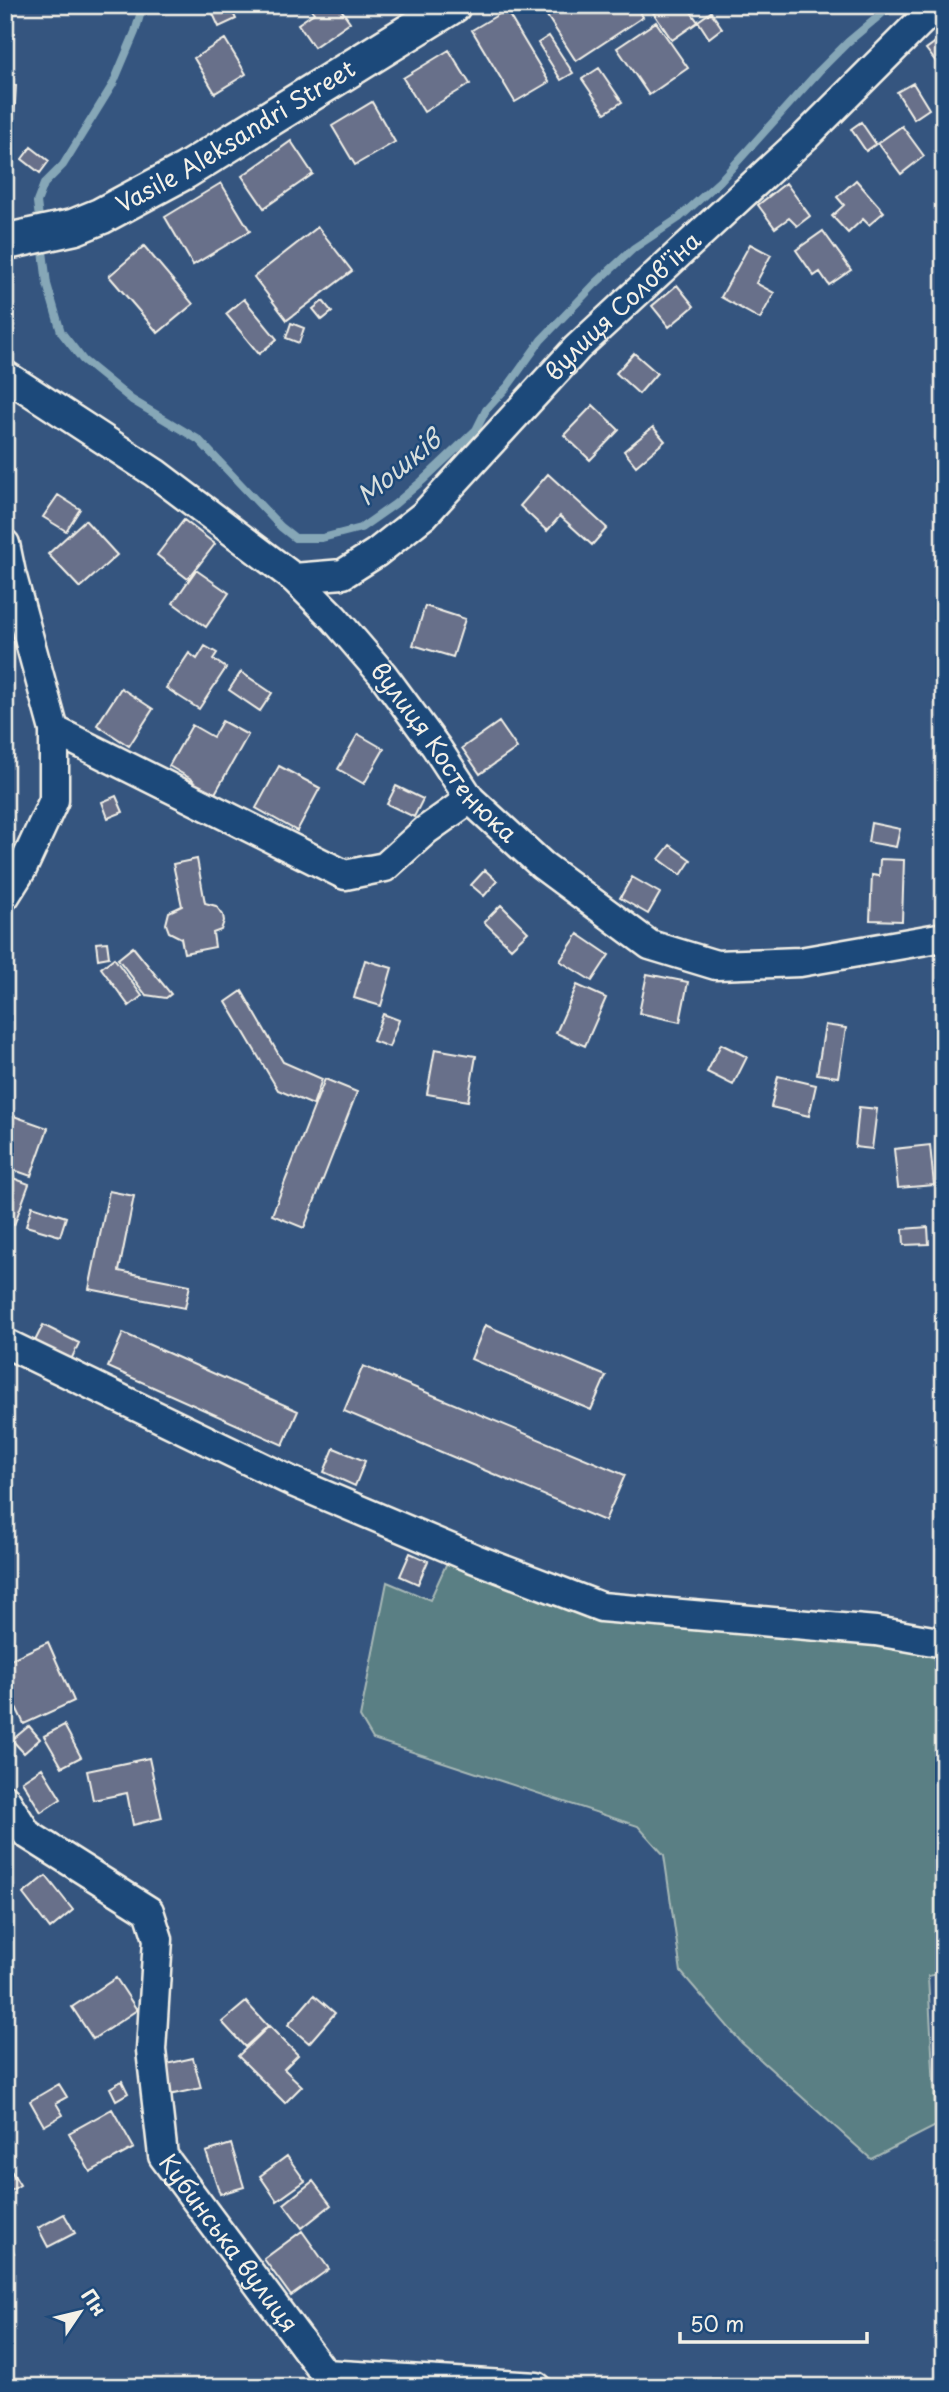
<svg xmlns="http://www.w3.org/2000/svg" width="949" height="2392" viewBox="0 0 949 2392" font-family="'Playpen Sans',sans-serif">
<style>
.green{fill:#5a7f84;stroke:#a7b8b6;stroke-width:2}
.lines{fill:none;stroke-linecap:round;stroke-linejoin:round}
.stream{stroke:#86a7b7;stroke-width:8}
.building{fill:#68708a;stroke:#f4f1e8;stroke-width:2}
.minor-casing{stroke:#f4f1e8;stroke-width:33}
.major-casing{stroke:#f4f1e8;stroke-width:40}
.minor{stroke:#1f4a7a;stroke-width:28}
.major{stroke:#1f4a7a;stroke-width:35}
.labels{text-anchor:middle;stroke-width:5;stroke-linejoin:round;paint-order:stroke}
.street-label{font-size:24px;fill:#f4f1e8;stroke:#1f4a7a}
.water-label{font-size:26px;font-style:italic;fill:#d9dfdc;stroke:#1f4a7a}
</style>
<rect width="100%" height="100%" fill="#35557f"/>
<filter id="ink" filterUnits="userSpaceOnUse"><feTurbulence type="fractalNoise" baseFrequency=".0143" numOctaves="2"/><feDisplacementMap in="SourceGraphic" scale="14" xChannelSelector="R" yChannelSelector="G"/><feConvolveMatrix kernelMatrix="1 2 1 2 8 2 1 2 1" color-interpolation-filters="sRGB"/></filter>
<g filter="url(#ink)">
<!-- green -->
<path class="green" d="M449,1558L596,1615L875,1641L944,1654V1973L928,1976L936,2126L871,2159L742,2043L681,1972L664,1855L638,1826L373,1739L360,1717L387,1582L430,1600Z"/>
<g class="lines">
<!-- stream -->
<path class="stream" d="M40,226L37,202L44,184L63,165L113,84L135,32L143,5
M42,243L47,284L61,332L83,360L132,400L199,440L281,527L295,538H322L361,528L395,504L422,481L476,430L486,410L508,386L541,340L595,284L634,248L679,218L720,181L819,71L848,42L892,5"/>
</g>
<!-- building -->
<path class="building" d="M209,5H229L236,19L219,27Z
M308,5H338L350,22L314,47L298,24L314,13Z
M540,5H636L643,17L576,61Z
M660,5H686L698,22L672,40L652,11Z
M506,10L549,82L515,102L472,30Z
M711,12L722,28L709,38L698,21Z
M656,22L688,68L649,95L617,48Z
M549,36L573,73L561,80L538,43Z
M944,36V72L926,49Z
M225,39L246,74L215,93L194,58Z
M449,50L470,84L424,112L403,78Z
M599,68L622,102L605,113L582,79Z
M913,83L929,109L914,119L897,92Z
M5,85H16L13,139L5,138Z
M372,102L395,142L355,165L332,126Z
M861,122L876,144L866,151L851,129Z
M902,126L924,156L901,174L878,143Z
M291,141L313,174L264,208L242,176Z
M31,147L49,161L40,173L22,159Z
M856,180L884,212L869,225L863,219L848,233L832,216L844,205L837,197Z
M221,183L250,231L193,265L165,217Z
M786,183L810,216L797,226L789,218L775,228L758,205Z
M318,227L352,271L287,320L254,277Z
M823,231L851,270L829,285L820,272L814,276L796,250Z
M750,244L771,255L756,283L774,293L760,319L721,297Z
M144,246L193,304L158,333L109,276Z
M677,285L694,306L669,327L652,306Z
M244,299L277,339L259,354L226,314Z
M323,301L332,312L322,320L313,309Z
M291,323L304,328L299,343L286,338Z
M634,353L657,373L639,394L616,373Z
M593,405L619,430L590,460L564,435Z
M653,427L665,441L636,466L624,451Z
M548,474L607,528L592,545L560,516L547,531L520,506Z
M58,495L80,509L66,531L43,517Z
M85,520L117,555L80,588L48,554Z
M184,520L215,544L188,579L157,555Z
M196,570L229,593L206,627L173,603Z
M425,606L465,619L453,657L413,645Z
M205,646L217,653L213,659L226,668L199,709L166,688L189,653L197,659Z
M241,672L272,693L260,711L229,690Z
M5,687L9,721L5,722Z
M121,688L153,709L129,746L97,725Z
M222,721L248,735L213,797L190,785L193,780L169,766L192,725L213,737Z
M499,722L517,748L480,774L462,748Z
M358,734L384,749L364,784L338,769Z
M5,744L13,746L5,777Z
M279,766L320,788L297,831L256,808Z
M396,786L423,799L414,817L387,804Z
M116,796L123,812L108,818L102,802Z
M5,815L12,820L5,831Z
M871,823L900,829L896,847L868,842Z
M670,845L691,860L681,875L659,859Z
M197,859L205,903L216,906L223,915L224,921L221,930L213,933L215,947L184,953L181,938L169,932L166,924L169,912L182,906L173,864Z
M880,859L904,860L902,921L870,920L872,875L879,876Z
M485,870L497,881L484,896L471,885Z
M632,877L660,893L648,914L620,898Z
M501,905L528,932L511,948L484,922Z
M578,934L609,955L592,981L560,961Z
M107,942L109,957L98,959L96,943Z
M133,947L171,994L166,998L146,995L118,959Z
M114,958L142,996L129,1006L101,968Z
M365,960L392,968L381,1006L354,998Z
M647,974L688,982L680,1022L639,1013Z
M577,985L606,998L585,1046L556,1033Z
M242,991L283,1062L322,1079L313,1105L278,1090L226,1002Z
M383,1014L399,1020L389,1047L373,1041Z
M825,1025L846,1028L838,1077L817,1074Z
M721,1044L747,1057L733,1085L707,1072Z
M435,1049L476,1056L468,1101L427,1094Z
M778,1076L816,1085L809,1116L771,1107Z
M325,1079L357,1092L304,1228L272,1215Z
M859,1107L877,1109L872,1149L855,1147Z
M8,1114L48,1128L31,1176L5,1167V1122Z
M930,1145L934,1185L898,1188L894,1149Z
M5,1175L29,1184L14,1225L5,1222Z
M109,1191L134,1196L119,1271L190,1285L185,1308L89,1289Z
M32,1206L66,1217L60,1236L26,1226Z
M928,1227L929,1244L904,1245L903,1229Z
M43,1325L79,1343L70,1362L33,1345Z
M485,1325L606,1376L591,1410L471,1359Z
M123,1333L298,1411L283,1445L108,1367Z
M363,1366L625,1475L605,1521L344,1411Z
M334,1448L365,1461L355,1486L324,1472Z
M410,1553L428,1561L418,1584L400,1576Z
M48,1642L74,1701L24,1724L5,1684V1662Z
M64,1725L81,1757L62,1767L44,1736Z
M29,1726L40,1739L24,1753L12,1740Z
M149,1758L162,1818L133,1825L127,1793L93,1800L87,1771Z
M42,1768L61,1799L41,1812L22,1781Z
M46,1876L73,1910L50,1929L23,1894Z
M116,1978L137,2010L93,2039L72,2007Z
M314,1995L335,2013L309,2043L288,2025Z
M246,2002L268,2026L245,2047L222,2022Z
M269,2026L298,2055L284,2069L302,2086L285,2103L238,2056Z
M193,2058L201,2088L169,2095L162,2065Z
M122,2081L128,2093L116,2100L110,2088Z
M59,2084L67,2097L56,2103L63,2115L44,2126L30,2101Z
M112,2109L134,2148L90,2172L69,2133Z
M231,2144L244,2187L220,2194L206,2152Z
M287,2156L305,2181L277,2201L260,2176Z
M5,2161L20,2185L5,2194Z
M313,2181L331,2205L302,2228L284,2204Z
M64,2214L75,2233L48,2247L38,2228Z
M302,2231L329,2269L291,2296L264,2259Z
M5,2239L14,2253L5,2258Z"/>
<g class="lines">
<defs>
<g id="minor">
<path id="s1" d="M5,375L155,473L294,578L334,618L383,675L436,747L470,799L542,865L650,945L716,965L800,962L944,937"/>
<path d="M5,544L11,573L54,730V800L22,869L5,896"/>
<path id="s2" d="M294,578L343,574L376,553L424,515L577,348L805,137L937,5"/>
<path d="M54,730L345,875L385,867L426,830L470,799"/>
<path d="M5,1343L293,1482L473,1558L601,1607L876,1631L944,1643"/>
<path id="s3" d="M5,1799L27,1834L149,1911L158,1939L151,2050L163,2156L325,2374L537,2387"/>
</g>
<g id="major">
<path id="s4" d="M5,242L74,227L101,216L185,171L453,5"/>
</g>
</defs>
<!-- minor casing -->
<use href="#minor" class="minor-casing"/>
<!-- major casing -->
<use href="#major" class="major-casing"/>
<!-- minor -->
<use href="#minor" class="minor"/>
<!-- major -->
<use href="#major" class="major"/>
</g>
</g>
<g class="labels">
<!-- street labels -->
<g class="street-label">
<text dy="8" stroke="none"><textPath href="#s4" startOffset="256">Vasile Aleksandri Street</textPath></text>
<text dy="8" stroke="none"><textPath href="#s2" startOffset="438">вулиця Солов'їна</textPath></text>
<text dy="8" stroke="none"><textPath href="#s1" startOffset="584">вулиця Костенюка</textPath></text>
<text dy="8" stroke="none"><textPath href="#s3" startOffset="542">Кубинська вулиця</textPath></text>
</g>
<!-- water labels -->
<g class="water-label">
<text transform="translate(399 468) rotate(-40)" y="9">Мошків</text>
</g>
</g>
<!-- margin -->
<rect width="949" height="2392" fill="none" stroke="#1f4a7a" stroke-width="28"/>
<rect x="14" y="14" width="921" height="2364" fill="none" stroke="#f4f1e8" stroke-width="2.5" filter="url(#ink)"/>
<!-- north arrow -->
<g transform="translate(80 2312) rotate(55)" stroke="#1f4a7a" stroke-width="5" paint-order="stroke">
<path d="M0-5L12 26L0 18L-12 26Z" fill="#f4f1e8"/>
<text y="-10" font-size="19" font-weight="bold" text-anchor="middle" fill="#f4f1e8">Пн</text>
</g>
<!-- scale -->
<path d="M680 2332v10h187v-10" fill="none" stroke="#f4f1e8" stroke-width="3.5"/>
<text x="690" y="2332" font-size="21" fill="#f4f1e8" stroke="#1f4a7a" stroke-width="5" paint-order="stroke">50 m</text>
</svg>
